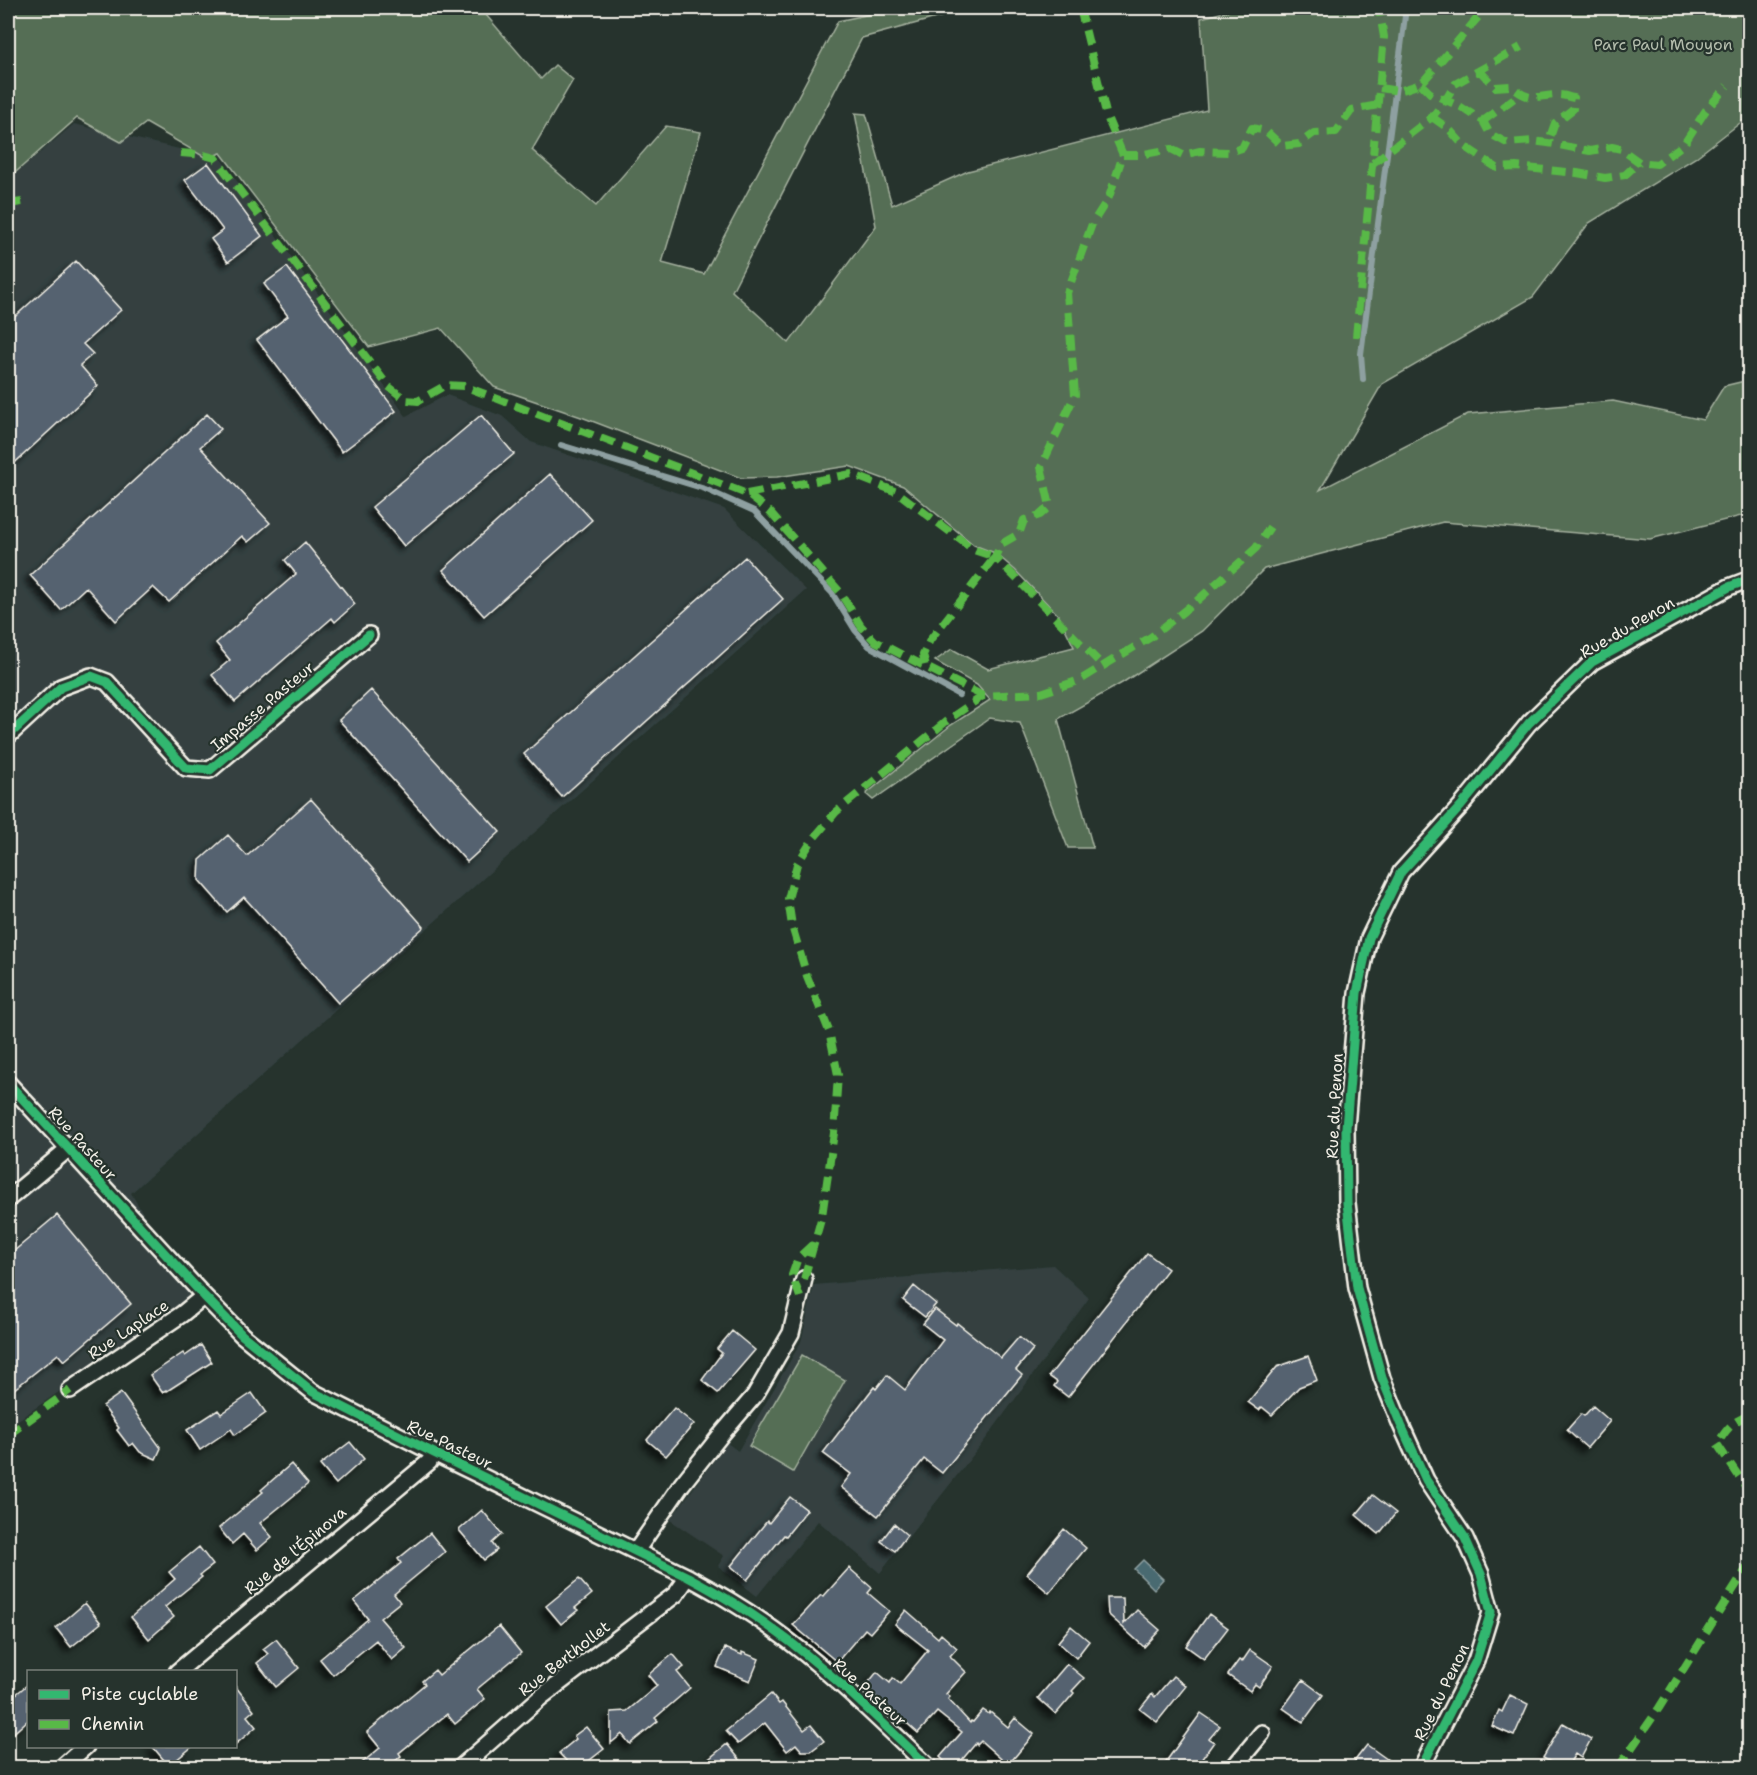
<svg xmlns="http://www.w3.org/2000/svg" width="1757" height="1775" viewBox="0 0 1757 1775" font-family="'Shantell Sans',sans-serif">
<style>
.built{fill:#344141}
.green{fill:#556e54;stroke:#a4b09e;stroke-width:1.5}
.water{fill:#4a6a71;stroke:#8ea0a1;stroke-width:1.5}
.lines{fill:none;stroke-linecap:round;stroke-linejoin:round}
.stream{stroke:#8ea0a1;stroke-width:6}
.building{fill:#55626f;stroke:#f4f1e8;stroke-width:1.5;filter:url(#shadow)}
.street-casing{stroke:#f4f1e8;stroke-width:20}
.street{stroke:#26332d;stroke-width:15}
.quiet{stroke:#58b947;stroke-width:8;stroke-dasharray:15 8;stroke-linecap:butt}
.cycleway-casing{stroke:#26332d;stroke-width:13}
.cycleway{stroke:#33b770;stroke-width:9}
.labels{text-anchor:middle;stroke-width:4.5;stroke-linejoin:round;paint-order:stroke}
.park-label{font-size:16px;fill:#b4bdad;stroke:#26332d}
.street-label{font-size:16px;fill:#f4f1e8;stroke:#26332d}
</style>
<defs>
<filter id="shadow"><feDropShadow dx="-5.5" dy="5.5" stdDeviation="3" flood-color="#0009"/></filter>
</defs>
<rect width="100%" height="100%" fill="#26332d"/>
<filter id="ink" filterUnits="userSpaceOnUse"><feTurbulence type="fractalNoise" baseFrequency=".0167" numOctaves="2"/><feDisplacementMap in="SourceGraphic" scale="12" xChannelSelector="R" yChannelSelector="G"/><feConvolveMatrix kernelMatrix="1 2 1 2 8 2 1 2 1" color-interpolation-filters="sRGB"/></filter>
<g filter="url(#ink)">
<!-- built -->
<path class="built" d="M74,124L221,159L406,416L447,395L502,416L531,442L724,509L806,590L131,1193L193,1299L8,1427V180Z
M1053,1265L1089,1298L985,1440L880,1573L818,1521L757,1596L718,1566L724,1556L670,1520L727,1443L738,1451L801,1342L814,1285Z"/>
<!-- green -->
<path class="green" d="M8,8H480L541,79L555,65L573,80L532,150L596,206L666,126L701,132L662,263L704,274L838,21L898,8H973L862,38L732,291L789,343L876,226L855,113L866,114L892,205L968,171L1207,110L1201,18L1239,8H1749V116L1695,158L1589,223L1533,297L1382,384L1320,490L1468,414L1613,401L1703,420L1724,386L1749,380V514L1650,539L1443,522L1264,569L1202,631L1122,683L1058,719L1093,848H1068L1020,723L990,718L873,800L866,794L951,725L990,700L977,685L935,661L952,649L988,669L1074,647L1059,616L1015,570L995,553L974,545L903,486L849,466L777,477L741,478L584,418L494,387L441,328L369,347L221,153L206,158L146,123L121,142L77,118L8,179Z
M802,1355L845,1380L793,1472L749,1446Z"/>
<!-- water -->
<path class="water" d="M1143,1560L1163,1579L1154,1589L1134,1569Z"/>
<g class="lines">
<!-- stream -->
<path class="stream" d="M1363,379L1361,354L1405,16L1402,8
M561,445L705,489L754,511L832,593L855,630L869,646L959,695"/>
</g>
<!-- building -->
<path class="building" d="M208,163L262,236L228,262L211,239L223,230L185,180Z
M76,261L121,310L83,344L93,354L80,365L98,386L8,469V323Z
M287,267L396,411L342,452L257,340L288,316L264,284Z
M207,414L221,429L200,447L270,523L248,542L242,536L169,602L153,587L116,621L86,587L61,610L30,575Z
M481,415L514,454L404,546L372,507Z
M550,474L592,520L484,616L443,570Z
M305,542L355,604L335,622L332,618L235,702L212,675L230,660L216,643L296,574L285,560Z
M745,557L783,599L562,797L524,754Z
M371,690L500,832L467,862L339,720Z
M311,799L424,927L338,1003L244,897L227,912L199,880L200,860L228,835L247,856Z
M57,1215L131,1304L64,1361L58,1354L8,1394V1256Z
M1147,1253L1168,1269L1068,1397L1054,1386L1057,1382L1049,1376Z
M914,1286L936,1304L925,1317L903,1300Z
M935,1309L956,1325L957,1323L1001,1358L1019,1337L1033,1349L1016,1370L1022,1375L942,1473L924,1459L878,1516L841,1487L851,1474L823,1453L874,1387L876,1389L887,1375L905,1390L943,1340L923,1324Z
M732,1331L755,1350L718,1393L702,1380L722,1353L717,1349Z
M201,1345L212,1362L167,1391L166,1390L162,1392L150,1375L183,1353L185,1356Z
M1308,1356L1317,1380L1299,1387L1272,1415L1262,1407L1259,1410L1248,1402L1277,1367Z
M121,1393L161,1448L156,1459L140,1452L133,1443L129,1446L117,1430L119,1428L103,1406Z
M252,1393L266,1413L235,1435L231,1429L200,1450L187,1430L218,1410L221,1414Z
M1593,1406L1610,1421L1587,1448L1567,1430L1581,1414L1584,1416Z
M674,1408L694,1424L666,1456L647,1440Z
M350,1442L364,1459L336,1484L320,1465Z
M291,1464L308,1484L260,1523L272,1537L257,1550L243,1534L232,1544L219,1528L263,1492L261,1490Z
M1373,1495L1396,1513L1379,1534L1356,1515Z
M790,1497L807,1510L786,1536L784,1535L747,1580L731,1566L767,1521L769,1523Z
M482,1510L502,1534L492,1543L497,1550L484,1560L459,1530Z
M894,1524L907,1535L895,1551L881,1541Z
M1064,1529L1086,1548L1049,1593L1027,1574Z
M430,1533L445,1552L394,1594L400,1602L380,1618L406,1648L392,1660L376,1640L333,1675L320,1659L368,1619L354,1601L401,1563L398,1559Z
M199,1547L213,1565L200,1575L202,1577L165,1607L174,1617L149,1639L131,1617L175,1579L169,1572Z
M849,1568L872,1588L868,1593L889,1611L870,1633L865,1629L837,1662L793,1625L821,1595L823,1597Z
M579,1579L592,1594L575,1608L578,1610L561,1624L546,1606Z
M1107,1598H1123L1124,1624L1137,1610L1160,1630L1144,1647L1108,1614Z
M85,1603L101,1623L71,1647L56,1628Z
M906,1610L938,1638L941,1634L957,1648L950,1656L966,1672L946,1694L950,1697L948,1699L970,1723L971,1721L973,1722L983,1710L989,1714L990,1712L1008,1727L1015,1718L1034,1734L1008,1765L981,1741L977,1745L976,1743L956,1767H950L940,1757L962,1732L937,1712L918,1733L900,1717L899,1718L865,1687L877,1672L890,1683L893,1678L900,1684L928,1650L895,1624Z
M1209,1614L1228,1628L1204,1659L1186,1646Z
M499,1626L521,1653L477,1689L485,1699L455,1724L447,1714L399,1753L401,1756L388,1767H357L380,1748L367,1732L425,1684L422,1681L435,1670L439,1675Z
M1071,1626L1089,1641L1076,1658L1058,1642Z
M276,1639L299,1668L276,1687L257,1663L268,1654L263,1649Z
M725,1648L742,1655V1652L759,1659L750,1681L717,1667Z
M1250,1650L1273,1666L1259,1687L1255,1684L1250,1691L1228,1675L1239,1660L1242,1662Z
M673,1654L684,1667L677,1672L690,1688L655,1718L658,1721L630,1744L622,1734L611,1743V1712L627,1711L657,1686L648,1675Z
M1067,1664L1084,1678L1072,1691L1074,1693L1056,1714L1038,1698Z
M1173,1676L1186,1686L1157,1722L1140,1709L1152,1694L1155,1697Z
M1303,1680L1323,1695L1303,1722L1283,1708Z
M28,1684V1720L8,1738V1701Z
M236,1687L254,1710L247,1716L256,1727L236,1744Z
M771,1694L779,1704L782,1702L804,1730L811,1725L824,1741L811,1751H802L796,1744L787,1751L765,1723L738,1744L726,1731Z
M1510,1695L1528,1704L1514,1736L1492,1726L1499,1710L1502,1712Z
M1201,1713L1220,1726L1209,1739L1214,1742L1196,1767H1162Z
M1563,1723L1591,1739L1581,1758L1575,1754L1567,1767H1560L1543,1758Z
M586,1727L604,1749L581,1767H572L559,1753L576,1739L574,1736Z
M727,1744L741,1761L734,1767H699Z
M1367,1745L1398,1767H1350Z
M152,1746H193L169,1766Z"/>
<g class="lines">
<defs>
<path id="street" d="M8,736L61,687L91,676L107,682L186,768L210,770L369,635
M8,1083L204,1296L242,1335L313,1392L434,1453L688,1577C718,1593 747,1610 774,1630C830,1670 880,1721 930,1768
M8,1199L68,1149
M70,1390L182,1314L204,1296
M636,1551L682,1484L720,1436L755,1395L791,1333L804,1279
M177,1672L429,1462L434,1453
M61,1768L86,1746
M460,1768L541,1697L676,1594L688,1577
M1233,1768L1262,1733
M1421,1768L1476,1661L1491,1612L1481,1574L1465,1538L1426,1480L1401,1425L1382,1378L1357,1288L1347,1203L1346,1128L1357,993L1369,938L1401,872L1461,806L1529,723L1592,662L1729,587L1750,579"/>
</defs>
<!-- street casing -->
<use href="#street" class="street-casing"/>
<!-- street -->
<use href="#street" class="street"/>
<!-- quiet -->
<path class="quiet" d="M1080,8L1107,117L1123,155L1109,197L1092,224L1067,293L1075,395L1041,467L1050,506L1040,515L1024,520L1019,534L1001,544L995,557L1103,666
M1479,70L1495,87L1511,86C1532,104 1535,95 1559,95C1563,95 1569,97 1574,98L1573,109L1555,123L1548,143
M1421,84L1430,93L1461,107L1483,121L1490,134L1507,143L1533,141L1548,143L1590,151L1612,147L1621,149L1639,162L1657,164L1684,144L1706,110L1727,86
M1380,88L1399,91L1421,84L1486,8
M1432,117L1449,129L1463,145L1497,168L1516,167L1577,173L1605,178L1625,175L1639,162
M1483,121L1520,94
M181,153L204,155L215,158L388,386L406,400L418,401L446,385L464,386L747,494L770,512L840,592L861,626L875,641L983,696
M1123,155H1139L1171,149L1183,155L1200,151L1229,152L1242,148L1252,128L1266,131L1282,146L1299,144L1314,133L1336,132L1352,110L1378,105
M1373,163L1432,117L1445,101L1455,84L1521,47
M8,204L22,202
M1356,337L1384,37L1379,8
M747,494L851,474L897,492L974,550L995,557L930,640L923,655L926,667
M804,1279L822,1216L834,1133L838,1075L829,1031L807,976L792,926L788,899L797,864L813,839L836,812L949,719L983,696L1041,693L1080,680L1151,637L1199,599L1256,548L1270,527
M800,1297L792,1275L798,1258L813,1244
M1750,1415C1732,1421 1727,1429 1717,1444L1750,1493
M8,1435L70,1390
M1618,1768L1659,1708L1750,1563"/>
<defs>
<path id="cycleway" d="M8,736L61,687L91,676L107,682L186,768L210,770L369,635
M8,1083L204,1296L242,1335L313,1392L434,1453L688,1577C718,1593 747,1610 774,1630C830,1670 880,1721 930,1768
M1421,1768L1476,1661L1491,1612L1481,1574L1465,1538L1426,1480L1401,1425L1382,1378L1357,1288L1347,1203L1346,1128L1357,993L1369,938L1401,872L1461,806L1529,723L1592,662L1729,587L1750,579"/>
</defs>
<!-- cycleway casing -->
<use href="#cycleway" class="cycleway-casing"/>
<!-- cycleway -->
<use href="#cycleway" class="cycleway"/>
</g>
</g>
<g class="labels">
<!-- park labels -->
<g class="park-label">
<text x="1663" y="50">Parc Paul Mouyon</text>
</g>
<!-- street labels -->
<g class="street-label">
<text transform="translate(1627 627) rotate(-30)" y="6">Rue du Penon</text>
<text transform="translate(262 706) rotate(-40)" y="6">Impasse Pasteur</text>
<text transform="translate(1334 1106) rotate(-87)" y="6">Rue du Penon</text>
<text transform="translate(83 1143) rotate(48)" y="6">Rue Pasteur</text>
<text transform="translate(128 1329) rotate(-34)" y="6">Rue Laplace</text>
<text transform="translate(450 1444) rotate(26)" y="6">Rue Pasteur</text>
<text transform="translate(295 1550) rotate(-40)" y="6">Rue de l'Épinova</text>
<text transform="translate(564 1658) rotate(-38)" y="6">Rue Berthollet</text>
<text transform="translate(870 1692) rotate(42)" y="6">Rue Pasteur</text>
<text transform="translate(1441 1692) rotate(-64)" y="6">Rue du Penon</text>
</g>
</g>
<!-- margin -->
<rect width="1757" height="1775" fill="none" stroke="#26332d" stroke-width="30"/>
<rect x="15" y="15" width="1727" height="1745" fill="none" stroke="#f4f1e8" stroke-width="2" filter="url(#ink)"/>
<!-- legend -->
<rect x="27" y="1670" width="210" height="78" fill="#26332d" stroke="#787f78" stroke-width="1.5"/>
<rect x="39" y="1690" width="30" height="9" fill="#33b770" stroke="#787f78" stroke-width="1.5"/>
<text x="81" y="1700" font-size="18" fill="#f4f1e8">Piste cyclable</text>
<rect x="39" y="1720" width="30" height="9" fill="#58b947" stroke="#787f78" stroke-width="1.5"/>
<text x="81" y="1730" font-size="18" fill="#f4f1e8">Chemin</text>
</svg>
